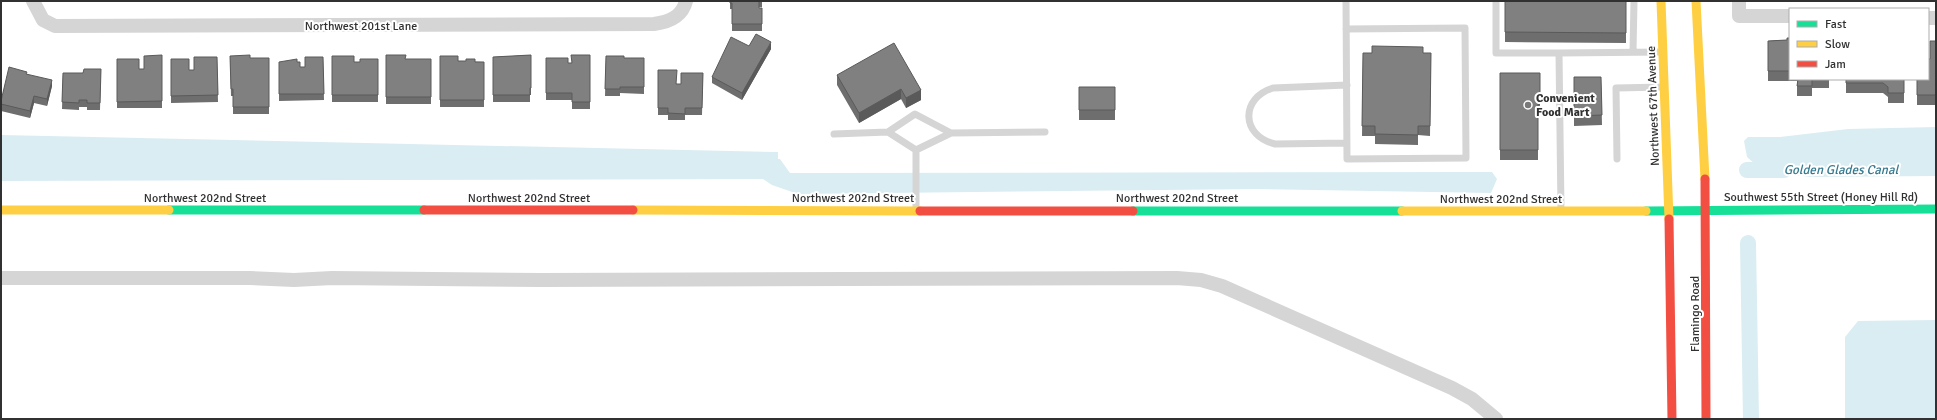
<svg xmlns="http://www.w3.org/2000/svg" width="1937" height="420" viewBox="0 0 1937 420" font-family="Signika,sans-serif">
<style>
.water{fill:#daedf3}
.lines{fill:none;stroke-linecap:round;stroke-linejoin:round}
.canal{stroke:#daedf3;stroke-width:16}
.lane{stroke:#d5d5d5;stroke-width:7}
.street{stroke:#d5d5d5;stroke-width:14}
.fast{stroke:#16e098;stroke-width:9}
.slow{stroke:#ffcf43;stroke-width:9}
.jam{stroke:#f24e42;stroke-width:9}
.wall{fill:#6e6e6e}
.shaded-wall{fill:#5a5a5a}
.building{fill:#808080;stroke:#5a5a5a}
.poi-dot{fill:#797979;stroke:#fff;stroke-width:1.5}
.labels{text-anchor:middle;stroke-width:4;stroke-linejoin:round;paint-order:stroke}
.street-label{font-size:12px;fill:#313131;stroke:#fff}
.poi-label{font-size:12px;font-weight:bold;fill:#313131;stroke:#fff;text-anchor:start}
.water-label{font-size:13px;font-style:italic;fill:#387b90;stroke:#fff}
</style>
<rect width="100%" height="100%" fill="#fff"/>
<!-- water -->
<path class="water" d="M1936,127V176L1811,177L1763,171L1747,157L1744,141L1748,137H1780L1848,129Z
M1,135L778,152V159H780L790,173L1492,172L1497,179L1491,193L1256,189L798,194L772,185L763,179L1,181Z
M1936,320V419H1845V337L1858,321Z"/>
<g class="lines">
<!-- canal -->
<path class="canal" d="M1747,170H1784
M1748,243L1751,419"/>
<!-- lane -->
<path class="lane" d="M1346,1L1347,159L1466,158L1465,28L1346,29
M1496,1V53H1559
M1633,52L1634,1
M1347,85L1273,88C1240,98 1241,136 1275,144L1347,143
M888,132L915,114L951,133
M834,134L888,132L916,150V210
M916,150L951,133L1045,132
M1617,159L1616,88L1664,87
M1561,210L1559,53L1663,52"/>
<!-- street -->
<path class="street" d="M33,1L43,20L55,26L654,24C669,22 682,17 686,1
M1739,1V16H1790
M1928,18H1936
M1,278H250L294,280L332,278L541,280L1177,278L1201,280L1222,286L1452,388L1472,399L1496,419"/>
<!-- fast -->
<path class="fast" d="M169,210H424
M1133,211H1402
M1646,211L1936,209"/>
<!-- slow -->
<path class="slow" d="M1661,1L1669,219
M1696,1L1705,179
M1,210H169
M633,210L920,211
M1402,211H1646"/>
<!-- jam -->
<path class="jam" d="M1705,179L1706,419
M424,210H633
M920,211H1133
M1669,219L1672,419"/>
</g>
<!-- wall -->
<path class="wall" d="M730,1H762V7H759V8H762V31H732V9H730Z
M1505,1H1626V43L1505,42Z
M1790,38V79H1829V88H1812V96H1797V81H1768V41L1787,40Z
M1936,41V105H1917V79L1930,59Z
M749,46L771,49L742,100L712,83V77Z
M1363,53H1431L1430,136L1418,135V145L1375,144V136H1362Z
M162,55V108H117V59L139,69H144Z
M386,55L406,59H431V104H386Z
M531,55V95H530V102H493V57Z
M590,55V109H572V100H546V58L568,63H571Z
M230,56L250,58H269V114H233V96H231Z
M332,56L354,62H360L378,59V102H332Z
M440,56L458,61L484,62V107H440Z
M606,56L624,58H644V94L620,93V96H605Z
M217,57L218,102L171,103V59L189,70H194Z
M323,57L324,100L279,101V62H297L300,67H305Z
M101,69L100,110H87V107H79V110L62,109L63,73H83Z
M658,70L677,84H681L703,73L702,115H685V120H668V115H658Z
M1500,73H1540V113H1538V160H1500Z
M27,74L52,86L47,106L34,103L30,118L1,111V101Z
M837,75L921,90V100L906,108L901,99L859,123L837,85Z
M1574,77H1601L1602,125L1574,126Z
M1846,79H1904V103H1888V97L1883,93H1846Z
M1079,87H1115V120H1079Z"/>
<!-- shaded-wall -->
<path class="shaded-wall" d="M771,42V49L742,100V93Z
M52,80V86L47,106V99Z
M901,89V99L859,123V113Z
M921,90V100L906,108V98Z
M34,96V103L30,118V111Z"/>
<!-- building -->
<path class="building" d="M730,1H759V8H762V24H732V3H730Z
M1505,1H1626V33L1505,32Z
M756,34L771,42L742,93L712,77L731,37L749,46Z
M1787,38H1790V71H1768V41L1787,40Z
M1930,41H1936V95H1917V79H1928V59H1930Z
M894,43L921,90L906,98L901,89L859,113L837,75Z
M1372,46L1423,47V53H1431L1430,126H1418V135L1375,134V126H1362L1363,53H1372Z
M162,55V101L117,102V59H139V69H144V56Z
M250,55V58H269V107H233V89H231L230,56Z
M386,55H406L405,59H431V97H386Z
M531,55V88H530V95H493V57Z
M571,55H590V102H572V93H546V58H568V63H572Z
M332,56H354V62H360V59H378V95H332Z
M440,56H458V61H466V59H475V62H484V100H440Z
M606,56H624V58H644V87H620V89H605Z
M194,57H217L218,95L171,96V59H189V70H194Z
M305,57H323L324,94H279V62L297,59V62H300V67H305Z
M9,67L27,72L26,74L52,80L47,99L34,96L30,111L1,104V101Z
M84,69H101L100,103H87V100H79V103L62,102L63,73H83Z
M658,70H677L676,84H681V73H703L702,108H685V114L668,113V108H658Z
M1500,73H1540V104H1538V150H1500Z
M1574,77H1601L1602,115L1574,116Z
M1798,79H1812V86H1797Z
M1846,79H1904V93H1888V87L1883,83H1846Z
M1079,87H1115V110H1079Z"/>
<!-- markers -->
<circle class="poi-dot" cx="1528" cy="105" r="4"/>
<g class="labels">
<!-- street labels -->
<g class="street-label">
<text x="361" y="30">Northwest 201st Lane</text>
<text transform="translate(1653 106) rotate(-92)" y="4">Northwest 67th Avenue</text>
<text x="1821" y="201">Southwest 55th Street (Honey Hill Rd)</text>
<text x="205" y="202">Northwest 202nd Street</text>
<text x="529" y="202">Northwest 202nd Street</text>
<text x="853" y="202">Northwest 202nd Street</text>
<text x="1177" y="202">Northwest 202nd Street</text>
<text x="1501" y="203">Northwest 202nd Street</text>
<text transform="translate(1695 314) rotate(-90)" y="4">Flamingo Road</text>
</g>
<!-- poi labels -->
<g class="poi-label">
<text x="1536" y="102">Convenient<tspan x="1536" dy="14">Food Mart</tspan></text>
</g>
<!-- water labels -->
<g class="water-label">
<text x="1841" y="174">Golden Glades Canal</text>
</g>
</g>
<!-- border -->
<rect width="1937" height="420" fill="none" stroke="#313131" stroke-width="4"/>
<!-- legend -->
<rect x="1789" y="8" width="140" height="72" fill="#ffffff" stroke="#adadad"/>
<rect x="1797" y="21" width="20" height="6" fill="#16e098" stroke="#adadad"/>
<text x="1825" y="28" font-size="12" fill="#313131">Fast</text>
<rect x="1797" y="41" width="20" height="6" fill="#ffcf43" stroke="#adadad"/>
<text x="1825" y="48" font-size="12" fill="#313131">Slow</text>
<rect x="1797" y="61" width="20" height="6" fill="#f24e42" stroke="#adadad"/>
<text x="1825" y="68" font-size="12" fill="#313131">Jam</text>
</svg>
